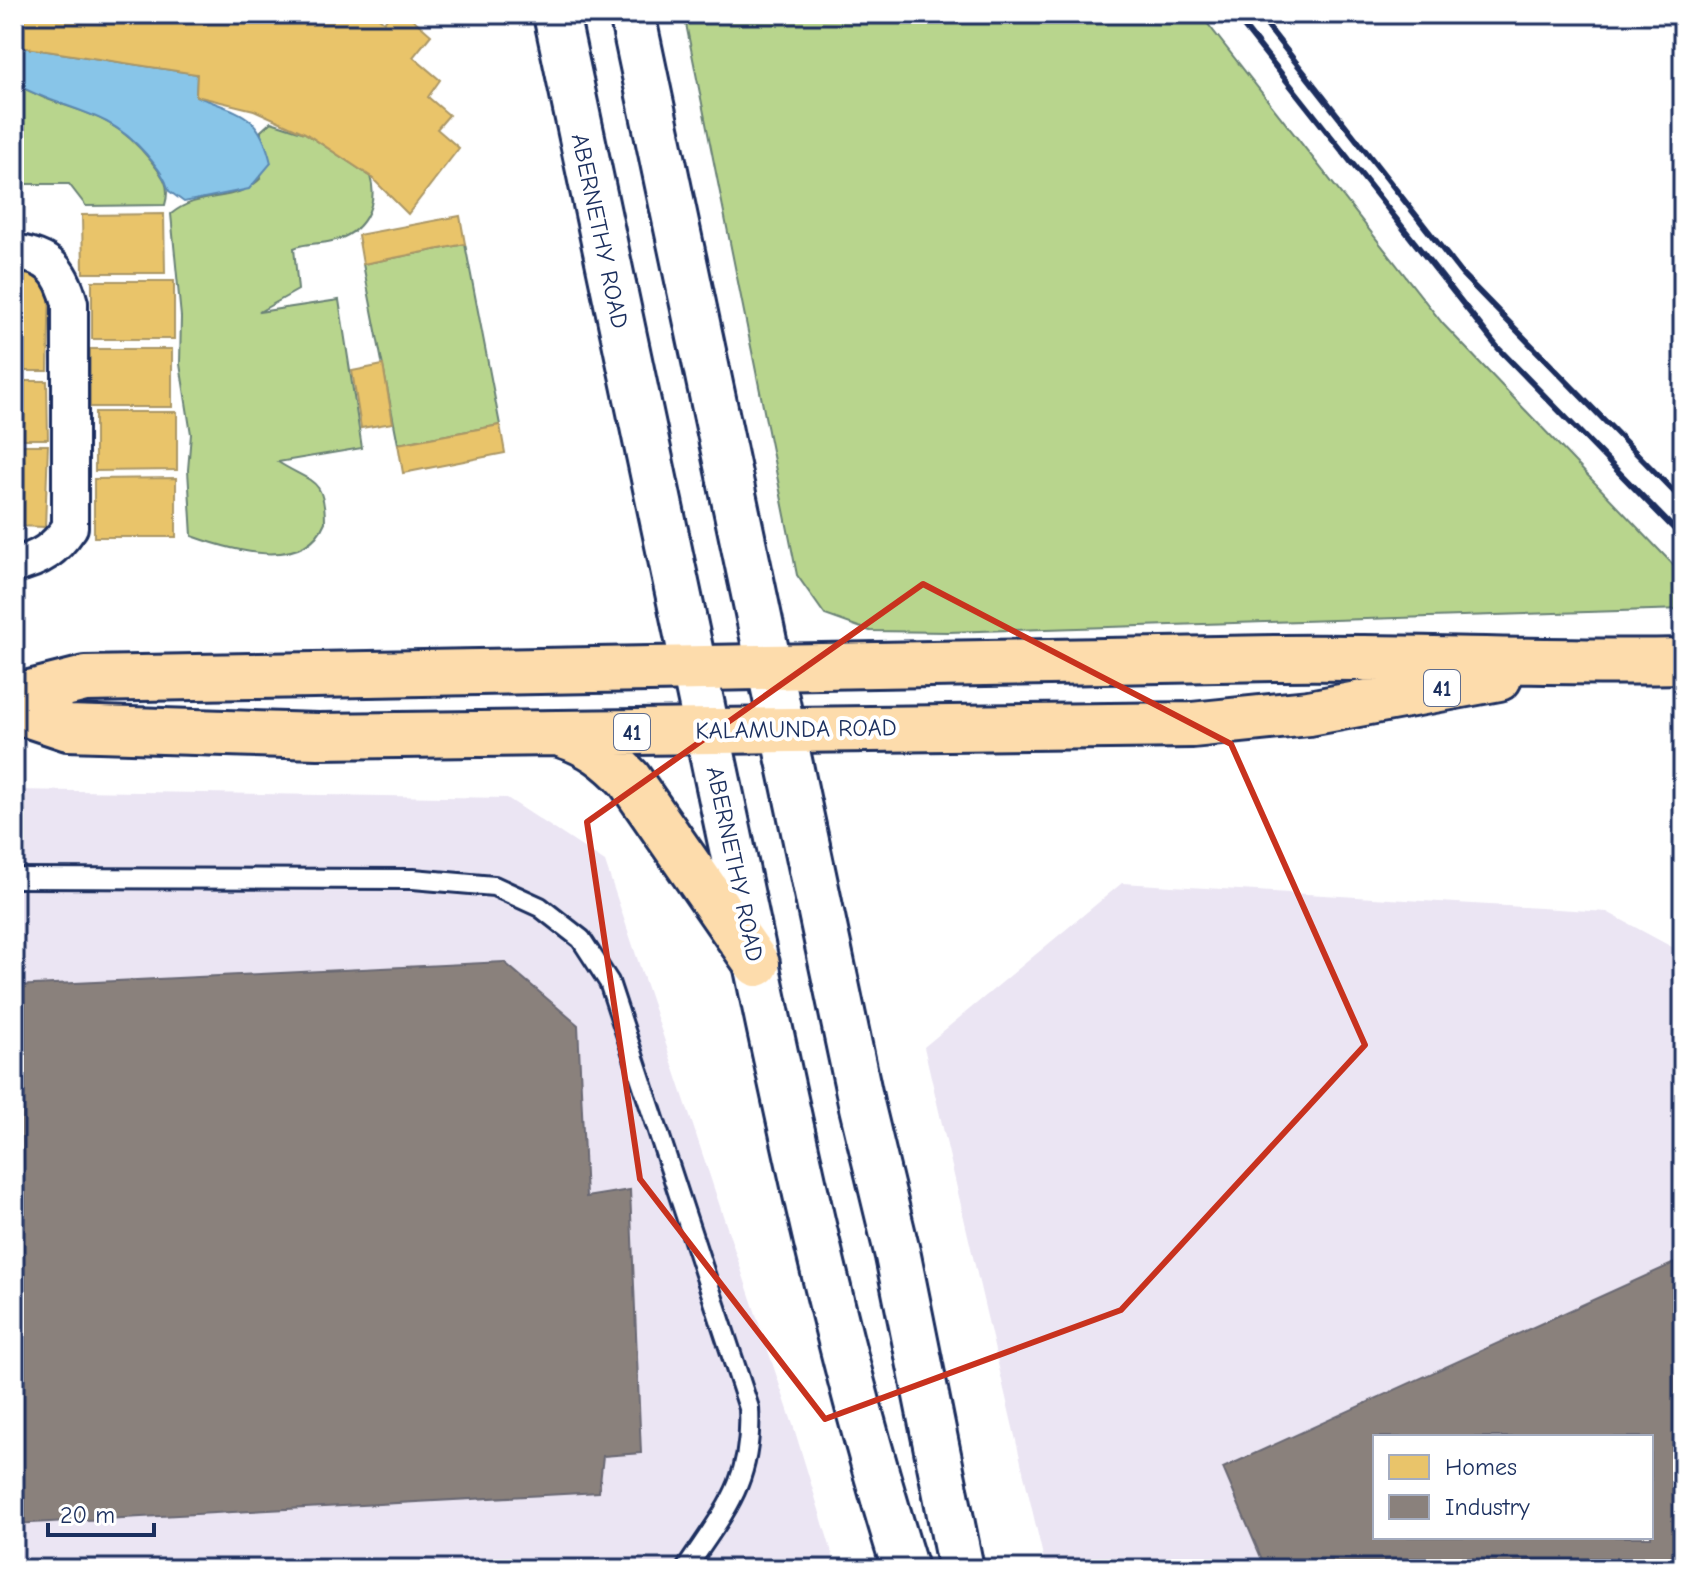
<svg xmlns="http://www.w3.org/2000/svg" width="1697" height="1583" viewBox="0 0 1697 1583" font-family="'Comic Neue',sans-serif">
<style>
.built{fill:#ebe5f3;fill-rule:evenodd}
.green{fill:#b8d58d;stroke:#6a8276;stroke-width:2}
.water{fill:#88c5e8;stroke:#5c89b1;stroke-width:2}
.homes{fill:#e9c46a;stroke:#ab9766;stroke-width:2}
.industry{fill:#8a817c;stroke:#696873;stroke-width:2;fill-rule:evenodd}
.lines{fill:none;stroke-linecap:round;stroke-linejoin:round}
.lane-casing{stroke:#1b2f5e;stroke-width:24}
.street-casing{stroke:#1b2f5e;stroke-width:40}
.secondary-casing{stroke:#1b2f5e;stroke-width:50}
.primary-casing{stroke:#1b2f5e;stroke-width:50}
.lane{stroke:#fff;stroke-width:18}
.street{stroke:#fff;stroke-width:34}
.secondary{stroke:#fff;stroke-width:44}
.primary{stroke:#fddcac;stroke-width:44}
.rail{stroke:#1b2f5e;stroke-width:6}
.marked{fill:none;stroke:#c8321e;stroke-width:6;stroke-linejoin:round}
.labels{text-anchor:middle;stroke-width:8;stroke-linejoin:round;paint-order:stroke}
.shield{fill:#fff;stroke:#5f6d8e;stroke-width:2}
.shield-label{font-size:22px;font-weight:bold;fill:#1b2f5e}
.street-label{font-size:24px;fill:#1b2f5e;stroke:#fff}
</style>
<rect width="100%" height="100%" fill="#fff"/>
<filter id="ink" filterUnits="userSpaceOnUse"><feTurbulence type="fractalNoise" baseFrequency=".0125" numOctaves="2"/><feDisplacementMap in="SourceGraphic" scale="16" xChannelSelector="R" yChannelSelector="G"/><feConvolveMatrix kernelMatrix="1 2 1 2 8 2 1 2 1" color-interpolation-filters="sRGB"/></filter>
<g filter="url(#ink)">
<!-- built -->
<path class="built" d="M14,790L507,798L605,862L794,1428L837,1569H14Z
M1122,883L1607,912L1683,953V1569H1046L924,1047ZM1375,1437H1651V1537H1375Z"/>
<!-- green -->
<path class="green" d="M684,14H1200L1443,324L1683,575V609L948,632L870,631L825,615L797,575Z
M14,83C69,116 105,103 151,161C163,176 171,185 165,205L86,206L69,184H14Z
M271,122L305,133L370,176C379,206 363,234 332,241C318,245 308,242 294,248L298,290L259,312L339,300L362,448L278,462C311,483 325,477 325,522C304,573 231,550 192,536L188,470L191,434L180,364L181,317L171,214C201,189 234,205 261,178V131Z
M465,244L500,425L398,444L363,264Z"/>
<!-- water -->
<path class="water" d="M14,46L197,74L196,96C241,114 259,112 271,163L249,189L184,202L169,191C165,176 156,166 146,154C104,106 64,112 14,83Z"/>
<!-- homes -->
<path class="homes" d="M14,14H374L384,22L390,14H407L431,35L413,57L440,80L428,97L449,115L437,129L459,148L408,214L370,176L305,133L254,110L196,96L197,74L14,46Z
M164,214L165,273H83L82,215Z
M460,216L465,244L363,264L358,235Z
M14,274L50,275L48,371H14Z
M92,281H174V339H92Z
M90,349H172V407H90Z
M383,365L393,423L361,428L352,371Z
M14,381H47L48,439H14Z
M95,412H177V470L95,471Z
M500,425L505,453L403,473L398,444Z
M14,445H48L45,527L14,526Z
M176,478V537H94V479Z"/>
<!-- industry -->
<path class="industry" d="M504,962L578,1025L586,1197L630,1190L641,1453L603,1456L599,1492L14,1524V986Z
M1683,1259V1569H1266L1223,1468ZM1375,1437H1651V1537H1375Z"/>
<g class="lines">
<defs>
<path id="lane" d="M14,878L413,879L494,886L540,907L581,939L609,982L749,1408C753,1482 725,1510 686,1569"/>
<path id="street" d="M14,252C49,257 61,269 70,303V527C55,549 41,559 14,565"/>
<path id="secondary" d="M556,14C611,286 671,557 728,829C780,1077 829,1327 905,1569
M632,14L862,1107L898,1256L961,1569"/>
<path id="primary" d="M14,697L85,679C481,671 877,662 1274,658C1410,656 1546,664 1683,661
M14,710L68,728L318,736L1192,725L1309,713L1499,678
M563,735C591,744 609,758 629,779L757,964"/>
</defs>
<!-- lane casing -->
<use href="#lane" class="lane-casing"/>
<!-- street casing -->
<use href="#street" class="street-casing"/>
<!-- secondary casing -->
<use href="#secondary" class="secondary-casing"/>
<!-- primary casing -->
<use href="#primary" class="primary-casing"/>
<!-- lane -->
<use href="#lane" class="lane"/>
<!-- street -->
<use href="#street" class="street"/>
<!-- secondary -->
<use href="#secondary" class="secondary"/>
<!-- primary -->
<use href="#primary" class="primary"/>
<!-- rail -->
<path class="rail" d="M1234,14L1498,348L1683,538
M1258,14L1462,274L1683,501"/>
</g>
</g>
<!-- marked area -->
<path class="marked" d="M923,584L1231,744L1365,1045L1121,1310L825,1419L640,1179L587,822Z"/>
<g class="labels">
<!-- shield labels -->
<g class="shield">
<rect x="1424" y="670" width="36" height="36" rx="6"/>
<rect x="614" y="714" width="36" height="36" rx="6"/>
</g>
<g class="shield-label">
<text x="1442" y="696">41</text>
<text x="632" y="740">41</text>
</g>
<!-- street labels -->
<g class="street-label">
<text transform="translate(600 231) rotate(78)" y="8">ABERNETHY ROAD</text>
<text transform="translate(796 729) rotate(-1)" y="8">KALAMUNDA ROAD</text>
<text transform="translate(735 864) rotate(78)" y="8">ABERNETHY ROAD</text>
</g>
</g>
<!-- margin -->
<rect width="1697" height="1583" fill="none" stroke="#fff" stroke-width="48"/>
<rect x="24" y="24" width="1649" height="1535" fill="none" stroke="#1b2f5e" stroke-width="3" filter="url(#ink)"/>
<!-- legend -->
<rect x="1373" y="1435" width="280" height="104" fill="#ffffff" stroke="#a4acbf" stroke-width="2"/>
<rect x="1389" y="1455" width="40" height="24" fill="#e9c46a" stroke="#a4acbf" stroke-width="2"/>
<text x="1445" y="1475" font-size="24" fill="#1b2f5e">Homes</text>
<rect x="1389" y="1495" width="40" height="24" fill="#8a817c" stroke="#a4acbf" stroke-width="2"/>
<text x="1445" y="1515" font-size="24" fill="#1b2f5e">Industry</text>
<!-- scale -->
<path d="M48 1523v12h106v-12" fill="none" stroke="#1b2f5e" stroke-width="4"/>
<text x="60" y="1523" font-size="24" fill="#1b2f5e" stroke="#ffffff" stroke-width="6" paint-order="stroke">20 m</text>
</svg>
